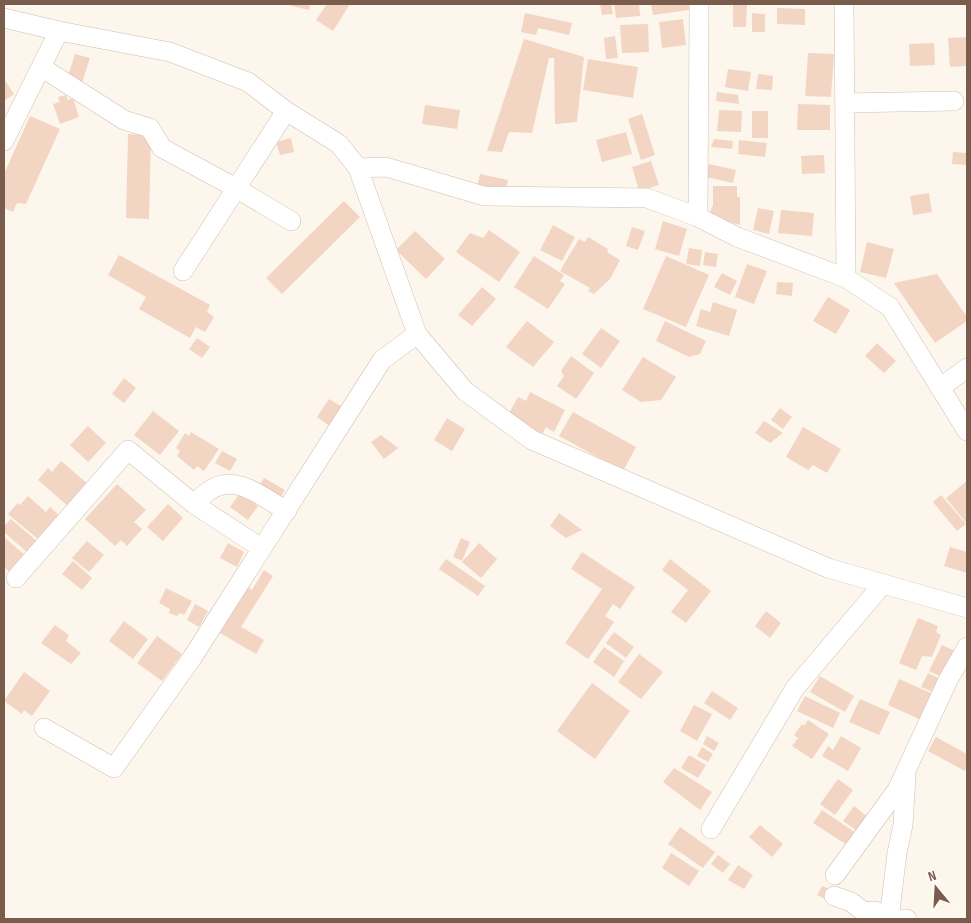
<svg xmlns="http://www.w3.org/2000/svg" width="971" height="923" viewBox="0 0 971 923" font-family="'Sofia Sans Condensed',sans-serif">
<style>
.building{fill:#f3d5c3}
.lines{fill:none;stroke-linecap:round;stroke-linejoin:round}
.minor-casing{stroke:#d1beb0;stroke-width:20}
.minor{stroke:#fff;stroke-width:19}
</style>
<rect width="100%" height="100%" fill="#fdf6ec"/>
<!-- building -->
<path class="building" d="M284,4H310L309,10Z
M327,4H350L333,31L316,20Z
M600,4H611L613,14L602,15Z
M614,4H639L640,16L616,18Z
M651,4H689V10L653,15Z
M733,5H747L746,27H733Z
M777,8L805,9V25L777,24Z
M525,13L572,23L569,35L538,28L536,35L521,32Z
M752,13L765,14V32H752Z
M683,19L686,45L662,48L659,22Z
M648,24L649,52L622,53L620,25Z
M615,36L618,58L606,59L604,38Z
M967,37V66L950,67L948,38Z
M524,39L584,57L577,122L555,124L554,58H549L532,133L509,132L502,152L487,151Z
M934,43L935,65L910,66L909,44Z
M808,53L834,54L831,97L805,96Z
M75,54L90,58L82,83L67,79Z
M588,59L638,67L633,98L583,90Z
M728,69L751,72L748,91L725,87Z
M758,74L773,76L772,90L756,89Z
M4,79L14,94L4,101Z
M717,92L738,95L739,104L716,101Z
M66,95L68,100L73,98L79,117L60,124L53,104L60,102L58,97Z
M798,104L830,105V130H797Z
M425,105L460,110L457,129L422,124Z
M719,110L742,111L741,132L717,131Z
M752,111H768V138H752Z
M642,114L655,155L641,160L628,119Z
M30,116L60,129L26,204L17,203L13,212L4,208V174Z
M626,132L632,154L602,162L596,140Z
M128,134L151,135L149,219L126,218Z
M291,138L294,152L280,155L276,142Z
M714,139L733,141L732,149L711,147Z
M739,140L767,143L765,157L738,154Z
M953,152L967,153V165L952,164Z
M824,155L825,173L802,174L801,156Z
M651,161L659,185L639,191L632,167Z
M709,164L736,170L733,183L706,177Z
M480,174L508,180L505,194L477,187Z
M713,186H737V197H740V225L711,217V208L713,206Z
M929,193L932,212L913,215L910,196Z
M344,201L360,217L282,294L266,278Z
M758,208L774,211L769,234L753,230Z
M781,210L814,213L812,236L778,233Z
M663,221L687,229L679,256L655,249Z
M553,225L575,237L562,261L540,250Z
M632,227L645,231L638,250L626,246Z
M489,230L520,252L499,282L456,252L470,233L483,238Z
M415,231L445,259L426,279L396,250Z
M588,237L608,249L607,252L620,260L610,279L594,294L588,291L590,288L560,271L579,239L585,242Z
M867,242L894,249L886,278L860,272Z
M689,248L702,250L700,266L686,264Z
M705,252L718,254L716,267L703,265Z
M119,255L210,305L207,312L214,317L205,332L196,327L190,338L139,309L146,297L108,275Z
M534,256L564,275L560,281L565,284L548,309L514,287Z
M666,256L709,275L686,327L643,309Z
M747,264L767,271L754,304L735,297Z
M722,273L737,281L730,295L714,287Z
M937,274L967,317V321L935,343L894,283Z
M777,282L793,283L792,296L776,294Z
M482,287L496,299L472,326L458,315Z
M828,297L850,310L836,334L813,321Z
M713,302L737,310L729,336L696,326L701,309L710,312Z
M527,321L554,342L533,367L506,347Z
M665,321L706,341L700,354L689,357L656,341Z
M601,328L620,341L601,368L582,354Z
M197,338L210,347L202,358L189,349Z
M877,343L896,361L884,373L865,356Z
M571,356L594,373L576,399L557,386L564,376L561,371Z
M643,357L676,377L661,400L641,402L622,390Z
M124,378L136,388L124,403L112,394Z
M530,392L565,410L554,432L546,427L542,435L507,417L518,397L526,401Z
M329,399L344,408L331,427L317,417Z
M780,408L792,417L783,429L771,420Z
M153,411L179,431L160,455L134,435Z
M573,412L636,447L623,471L559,436Z
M447,418L465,429L452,451L434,440Z
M764,421L783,433L770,443L755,433Z
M88,426L106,443L88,462L70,445Z
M803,427L841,449L827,473L813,465L808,470L786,457Z
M191,432L219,449L204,471L197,466L194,470L177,456L180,451L176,448L185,433L189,436Z
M381,435L398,448L384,459L371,442Z
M222,451L237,459L230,471L215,463Z
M61,461L89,485L69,507L38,480L48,468L52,472Z
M264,478L285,490L280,498L259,486Z
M967,481V524L946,498Z
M117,484L146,510L134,522L142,529L127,546L121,540L115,546L85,519Z
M240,493L258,506L248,520L230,507Z
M941,495L966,524L957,531L933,502Z
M28,496L46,512L50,507L60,516L39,540L8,514L18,503L20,505Z
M168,504L183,518L163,541L147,527Z
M559,513L582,530L566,538L550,526Z
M11,519L39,543L29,554L4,532V526Z
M4,537L27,557L12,574L4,567Z
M461,538L470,542L462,561L453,557Z
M87,541L104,555L89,572L72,558Z
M228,543L244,552L237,567L220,558Z
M479,543L497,559L481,578L462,562Z
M950,547L967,552V573L944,566Z
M582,552L635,587L620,609L613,604L605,616L614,622L588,659L565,643L602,589L571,569Z
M446,559L485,586L478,596L439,569Z
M670,559L711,591L686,623L671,612L688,590L662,570Z
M73,561L92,578L82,590L62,574Z
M264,570L273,576L241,627L264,640L256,654L220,633L248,587L252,590Z
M166,588L192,601L184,615L180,613L177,616L169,613L170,609L159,603Z
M195,604L208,611L199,627L187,620Z
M766,611L781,623L770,638L755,626Z
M918,618L938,626L936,632L941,635L932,657L922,656L916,670L899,663Z
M124,621L148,639L133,659L109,641Z
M55,625L69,635L66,641L81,653L71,664L41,643Z
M614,632L634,647L626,658L606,643Z
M157,636L182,654L162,681L137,663Z
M942,645L959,653L946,679L929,671Z
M604,647L624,661L614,677L593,662Z
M639,654L663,672L641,699L618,682Z
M24,672L50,691L32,716L24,710L22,714L4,701Z
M928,673L944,681L938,694L921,687Z
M820,676L854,696L845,712L810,692Z
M899,679L933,694L921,720L888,705Z
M592,683L630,711L595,759L557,731Z
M712,691L738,708L730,720L704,703Z
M805,696L840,713L833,728L797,711Z
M860,699L890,712L879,735L849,722Z
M694,705L712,714L697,741L680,731Z
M808,720L829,734L812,759L792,746L798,738L794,735L802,724L804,726Z
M707,736L719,743L714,751L703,744Z
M841,736L861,748L848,771L822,756L828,746L833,750Z
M936,737L967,754V766L965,771L928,751Z
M702,747L713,754L708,762L697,756Z
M689,755L706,765L698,778L681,768Z
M674,768L712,792L700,810L663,782Z
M838,779L853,790L835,815L820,804Z
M854,806L870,819L860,833L843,821Z
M822,810L856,833L847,845L813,823Z
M760,825L783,844L772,857L749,837Z
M680,827L715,852L703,868L668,844Z
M671,853L699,871L689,886L662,868Z
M718,855L730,864L723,873L711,864Z
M738,865L753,875L744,889L728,880Z
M822,886L832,890L827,900L817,895Z"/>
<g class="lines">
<defs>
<path id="minor" d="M844,4L846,278
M4,18L59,31L170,52L248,82L286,111L339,144L358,168L417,334L465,391L532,440L828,568L967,608
M41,67L124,120L150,128L162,148L236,188L291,221
M845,103L954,101
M4,141L59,31
M358,168L386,167L484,196L647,198L698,217L737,237L846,278L890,307L967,431
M698,217L699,4
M183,271L286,111
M940,388L967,368
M194,504C199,499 204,494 209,491C236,472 263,498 287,511
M16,578L128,450L194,504L261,548
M44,728L114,768L192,658L382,360L417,334
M711,829L795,688L883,584
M835,875L897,790L948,680L967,647
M834,896L851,902L864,912L875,911L889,918L907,919
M889,919L897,853L903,825L906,777"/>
</defs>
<!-- minor casing -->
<use href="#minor" class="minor-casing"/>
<!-- minor -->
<use href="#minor" class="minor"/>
</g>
<!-- border -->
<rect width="971" height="923" fill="none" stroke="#7a5c4d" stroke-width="10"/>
<!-- north arrow -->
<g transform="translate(936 888) rotate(342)" stroke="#fffaf3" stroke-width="4" paint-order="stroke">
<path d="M0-4L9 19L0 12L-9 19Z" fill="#7a5c4d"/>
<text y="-8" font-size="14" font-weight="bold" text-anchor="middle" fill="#7a5c4d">N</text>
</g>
</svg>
